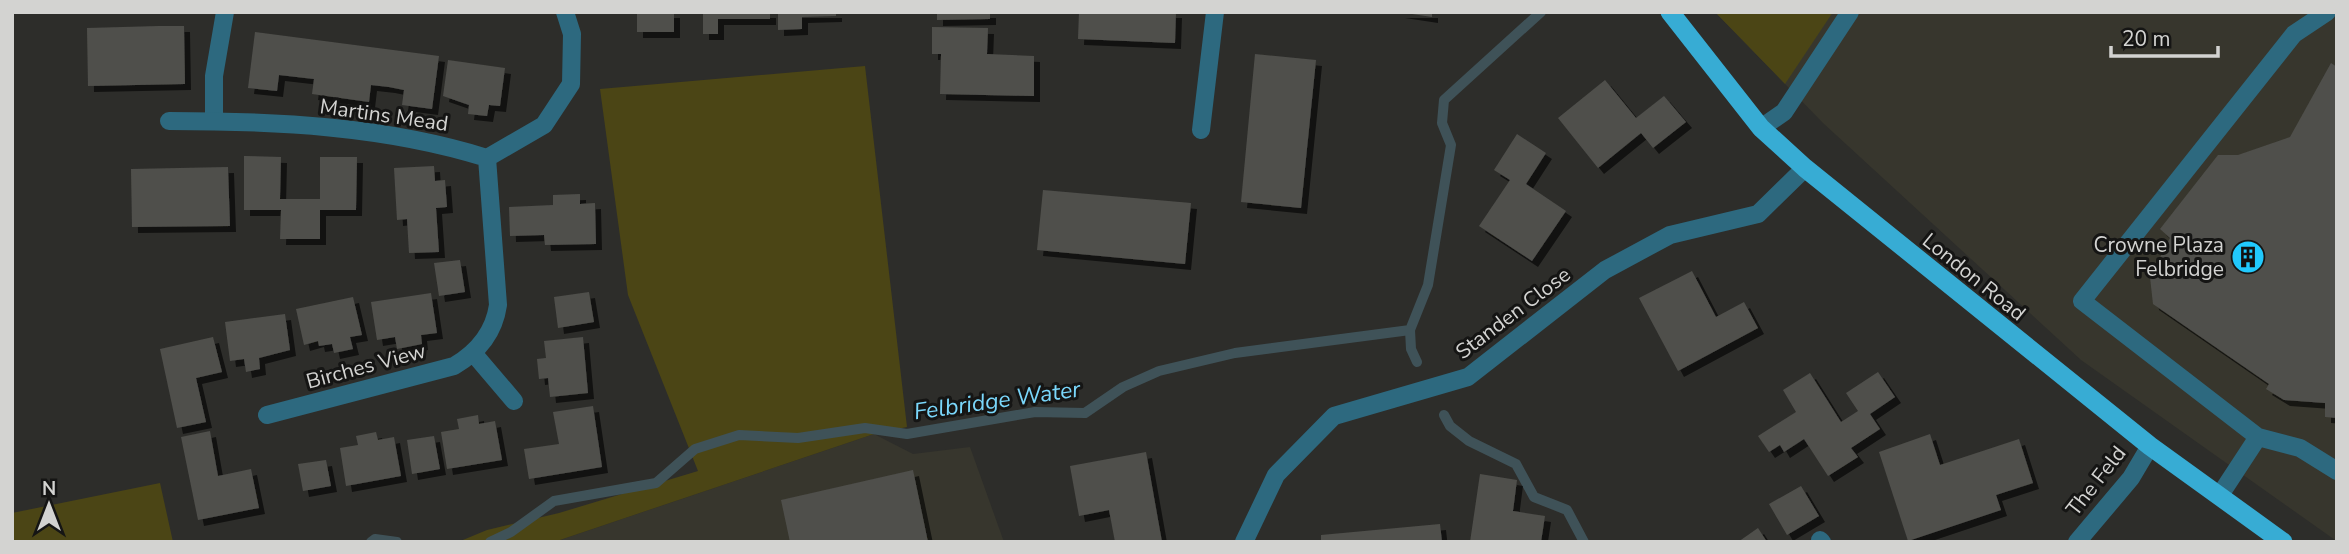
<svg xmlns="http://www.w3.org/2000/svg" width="2349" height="554" viewBox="0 0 2349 554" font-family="'Nunito Sans',sans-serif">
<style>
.built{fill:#37362d}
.green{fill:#4b4515}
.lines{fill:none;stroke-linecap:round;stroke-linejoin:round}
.stream{stroke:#3f5258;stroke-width:10}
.building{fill:#4f4f4b;filter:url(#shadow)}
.service{stroke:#2d697f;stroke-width:18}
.minor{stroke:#2d697f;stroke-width:18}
.trunk{stroke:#37acd4;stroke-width:19}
.labels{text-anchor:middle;stroke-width:6;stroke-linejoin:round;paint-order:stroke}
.street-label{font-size:21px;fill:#d3d3d1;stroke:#151514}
.poi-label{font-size:21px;fill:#d3d3d1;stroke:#151514;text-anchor:end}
.water-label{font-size:23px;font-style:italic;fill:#7ad7fb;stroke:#151514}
</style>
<defs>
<filter id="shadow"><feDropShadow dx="6" dy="6" stdDeviation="0" flood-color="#0009"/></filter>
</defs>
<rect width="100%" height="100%" fill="#2d2d2a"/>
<!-- built -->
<path class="built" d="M1715,12H2337V538L2335,540L2081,360L1823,123Z
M874,434L913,454L970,447L1004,542H554Z"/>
<!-- green -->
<path class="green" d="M1715,12H1833L1785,84Z
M865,66L907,427L874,434L554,542H458L487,530L559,513L698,471L628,295L600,89Z
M160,483L173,542H12V513Z"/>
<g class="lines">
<!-- stream -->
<path class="stream" d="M1410,330L1428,285L1451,145L1442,123L1444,100L1541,12
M1444,415L1450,426L1469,441L1516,464L1534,497L1567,510L1584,542
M371,542L375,539L397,542
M490,542L511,532L554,501L656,483L695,449L739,435L798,438L865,428L907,434L1035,412L1085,413L1123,387L1159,371L1235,353L1410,330L1411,349L1417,362"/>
</g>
<!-- building -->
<path class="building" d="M637,12H674V32H637Z
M703,12H770V19H718V34H703Z
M778,12H836V16L802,17V29L778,30Z
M937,12H990V19L937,20Z
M1079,12H1176L1175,43L1078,39Z
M1399,12H1432V17Z
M159,26H184L185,84L88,86L87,28Z
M932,27L988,28L987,54L1034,56V96L940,94L941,54H932Z
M255,32L439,56L432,109L402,105L404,90L389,87L371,85L369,102L312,94L314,79L279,75L277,91L248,88Z
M1255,54L1316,60L1301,208L1241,202Z
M448,60L505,68L500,106L489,105L487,116L468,114L469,105L443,96Z
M2331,63L2337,67V418L2325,417V403L2284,400L2266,389L2269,384L2153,304L2150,277L2170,238L2160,229L2218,155H2238L2290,137Z
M1605,80L1636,118L1664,96L1686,122L1653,148L1641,133L1598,168L1558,118Z
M1517,134L1546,153L1526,184L1566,211L1532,261L1479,226L1510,180L1494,170Z
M244,156L281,157L280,199H320V157H357L356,210H320V239H280L281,210H244Z
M434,166L435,181L445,180L447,207L436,208L439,252L409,253L407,219L397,220L394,168Z
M228,167L230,226L132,227L131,169Z
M1043,190L1191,203L1185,264L1037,250Z
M580,194V204L595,203L596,244L545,245L544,235L510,236L509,207L553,205V195Z
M460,260L465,292L439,296L434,263Z
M1692,271L1716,317L1744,302L1758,328L1678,371L1639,298Z
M589,292L594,322L558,328L554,297Z
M431,293L437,333L421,335L422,344L397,349L395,337L377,340L371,302Z
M353,297L362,335L350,337L353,349L334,353L332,344L319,346L318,341L304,345L296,309Z
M285,314L290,350L259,358L260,369L246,372L244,359L230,361L225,322Z
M213,337L222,372L196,378L206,422L177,428L160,349Z
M583,337L588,393L550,397L548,378L539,379L537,359L546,358L544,341Z
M1878,372L1895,397L1870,414L1880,429L1851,448L1858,457L1828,476L1804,439L1784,452L1780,445L1769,452L1758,436L1796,412L1783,390L1810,373L1841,422L1858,411L1846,393Z
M593,406L602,467L529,479L524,449L559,444L553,412Z
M478,415L479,424L495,421L502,460L447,469L441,432L459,429L457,419Z
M210,431L218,476L251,469L259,508L198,520L181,437Z
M376,432L378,440L394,437L401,476L346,486L340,448L358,445L356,436Z
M1930,434L1940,465L2019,439L2033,483L1996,495L2001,510L1908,541L1879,452Z
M434,436L440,469L412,474L407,440Z
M1146,452L1162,542H1115L1109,510L1079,516L1070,466Z
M326,460L331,486L303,491L298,464Z
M913,470L928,542H790L781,500Z
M1480,474L1517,480L1513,511L1545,516L1541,542H1470Z
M1801,486L1819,516L1787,535L1769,504Z
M1440,524L1442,542H1321V535Z
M1758,528L1767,542H1738Z"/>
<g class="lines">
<!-- service -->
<path class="service" d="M214,121V76L225,12
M1761,128L1784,112L1850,12
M2258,437L2300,448L2337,471
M2220,495L2258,437L2082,301L2294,34L2327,12"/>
<!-- minor -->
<path class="minor" d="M169,121C275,121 385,126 487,158L544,125L571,84L572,34L565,12
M1201,130L1215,12
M474,354L514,401
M267,415L454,366C478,352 494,333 498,305L487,158
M1820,540L1822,542
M1244,542L1276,475L1334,416L1468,377L1605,270L1670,235L1758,214L1805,168
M2077,542L2131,478L2150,446"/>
<!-- trunk -->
<path class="trunk" d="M1670,12L1761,128L1805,168L2150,446L2283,542"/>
</g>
<!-- icons -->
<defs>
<symbol id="building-disc" viewBox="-11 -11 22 22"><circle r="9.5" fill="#21c9fd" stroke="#151514"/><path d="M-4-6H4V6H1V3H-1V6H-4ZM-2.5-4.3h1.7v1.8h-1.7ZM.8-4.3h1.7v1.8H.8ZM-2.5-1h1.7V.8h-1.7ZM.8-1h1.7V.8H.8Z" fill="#111"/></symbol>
</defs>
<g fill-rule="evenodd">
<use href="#building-disc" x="2229" y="238" width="38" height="38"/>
</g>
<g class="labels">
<!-- street labels -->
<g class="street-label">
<text transform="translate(384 115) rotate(8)" y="7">Martins Mead</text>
<text transform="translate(1974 277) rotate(39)" y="7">London Road</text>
<text transform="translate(1513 313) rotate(-37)" y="7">Standen Close</text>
<text transform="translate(366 366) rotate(-15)" y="7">Birches View</text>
<text transform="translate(2096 481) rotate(-52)" y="7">The Feld</text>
</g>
<!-- poi labels -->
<g class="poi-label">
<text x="2224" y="252">Crowne Plaza<tspan x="2224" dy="24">Felbridge</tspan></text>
</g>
<!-- water labels -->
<g class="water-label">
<text transform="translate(997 400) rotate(-8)" y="8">Felbridge Water</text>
</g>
</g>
<!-- border -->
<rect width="2349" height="554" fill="none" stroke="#d3d3d1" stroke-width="28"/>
<!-- north arrow -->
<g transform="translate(49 505)" stroke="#151514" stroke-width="5" paint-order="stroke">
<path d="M0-5L12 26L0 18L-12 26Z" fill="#d3d3d1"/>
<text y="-10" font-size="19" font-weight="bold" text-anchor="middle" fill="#d3d3d1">N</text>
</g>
<!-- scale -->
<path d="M2111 46v10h107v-10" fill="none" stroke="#d3d3d1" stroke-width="3.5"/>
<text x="2122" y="46" font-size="21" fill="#d3d3d1" stroke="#151514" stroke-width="5" paint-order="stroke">20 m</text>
</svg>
